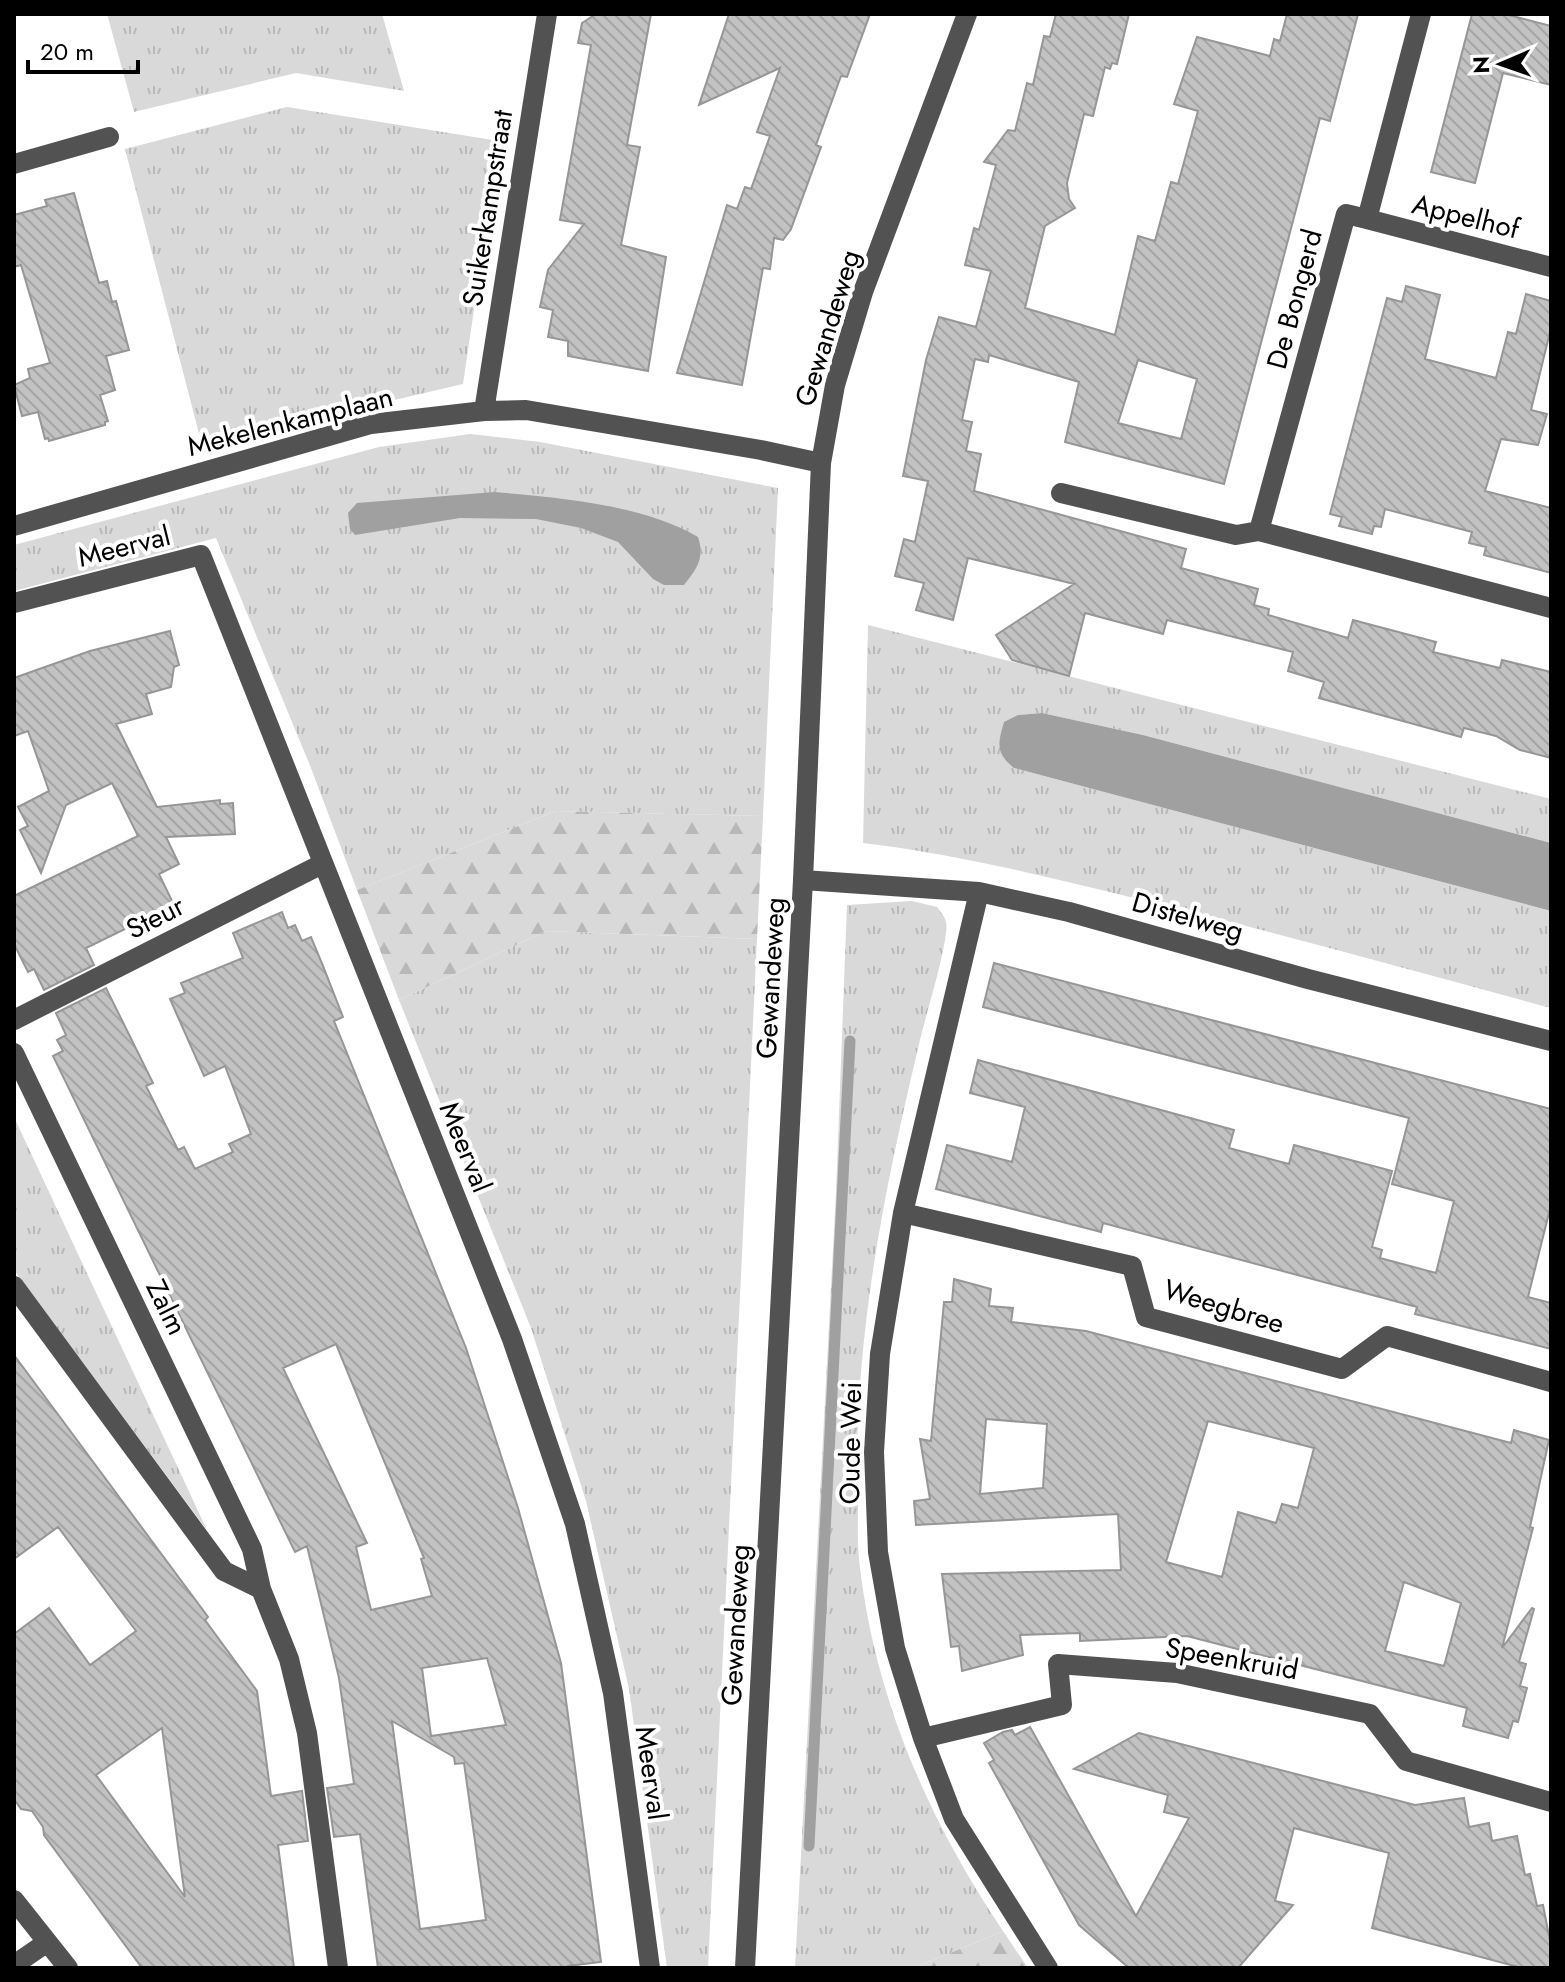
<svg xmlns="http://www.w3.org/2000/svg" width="1565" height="1982" viewBox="0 0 1565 1982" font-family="Jost,sans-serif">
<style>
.grass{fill:url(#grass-tufts)}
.forest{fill:url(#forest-firs)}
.park{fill:#d9d9d9}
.water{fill:#a0a0a0}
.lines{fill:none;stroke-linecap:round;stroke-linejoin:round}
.stream{stroke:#a0a0a0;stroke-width:11}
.building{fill:url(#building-back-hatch);stroke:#969696;stroke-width:2;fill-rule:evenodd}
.minor{stroke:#525252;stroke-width:20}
.labels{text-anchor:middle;stroke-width:8;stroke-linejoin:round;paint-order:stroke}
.street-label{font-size:28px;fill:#000;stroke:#fff}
</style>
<defs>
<pattern id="grass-tufts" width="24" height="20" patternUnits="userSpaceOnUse" patternTransform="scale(2)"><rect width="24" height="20" fill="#d9d9d9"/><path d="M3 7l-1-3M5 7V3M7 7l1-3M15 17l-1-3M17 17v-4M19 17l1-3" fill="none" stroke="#b8b8b8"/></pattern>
<pattern id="forest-firs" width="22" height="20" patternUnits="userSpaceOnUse" patternTransform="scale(2)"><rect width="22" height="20" fill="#d9d9d9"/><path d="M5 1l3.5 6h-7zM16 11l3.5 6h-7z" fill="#b8b8b8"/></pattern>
<pattern id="building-back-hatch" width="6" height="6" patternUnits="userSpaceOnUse" patternTransform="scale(2)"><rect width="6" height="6" fill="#c2c2c2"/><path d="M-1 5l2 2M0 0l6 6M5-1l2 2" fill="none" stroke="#a5a5a5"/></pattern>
</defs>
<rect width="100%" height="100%" fill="#fff"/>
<!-- grass -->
<path class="grass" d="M107,14H382L404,91L296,73L134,112Z
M287,107L499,141L463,384L202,445L125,149Z
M470,434L540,442L778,488L763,816L556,811L357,890L311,768L216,538L14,591V545L379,447Z
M868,625L1551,799V843L1143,735L1042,713L1018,715L1014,768L1551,911V1008C1411,970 1271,931 1130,897C1041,875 954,854 863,843Z
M912,901L937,907C940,911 945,917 946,922C950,938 925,1018 920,1040C884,1191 852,1345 858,1501C858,1523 857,1546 860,1568C876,1700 929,1821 1003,1931L914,1968H795L836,1192L847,905Z
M546,931L757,939L708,1968H667L629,1689L586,1501L531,1328L399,1000Z
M14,1117L207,1530L14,1270Z"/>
<!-- forest -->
<path class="forest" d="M556,811L763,816L757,939L546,931L399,1000L357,890Z
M1003,1931L1028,1968H914Z"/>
<!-- park -->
<path class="park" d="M14,1136L29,1174L23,1184L14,1190Z"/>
<!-- water -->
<path class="water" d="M495,492C560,498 641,504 698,537C705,558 697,569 684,585H664L653,579L618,542L581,528L536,519L460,518L355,535L350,529L348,513L357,503Z
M1042,713L1143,735L1551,843V911L1014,768C995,752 998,744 1004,722L1018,715Z"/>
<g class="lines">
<!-- stream -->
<path class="stream" d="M809,1846L850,1041"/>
</g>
<!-- building -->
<path class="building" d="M596,14H651L627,145L640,147L621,245L666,257L648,371L568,356V341L548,337L553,310L540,307L548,270L584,224L560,220L591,45L578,43L582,23Z
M729,14H870L847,77L841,76L816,145L821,147L791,229L783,240L774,238L770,269L763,268L742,385L677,373L727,205L737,209L745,187L751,189L770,136L757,132L780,68L699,105Z
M1056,14H1129L1117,64L1112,63L1110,69L1105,67L1093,116L1084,114L1067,183L1069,199L1075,208L1045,226L1025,308L1115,335L1138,236L1155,241L1171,182L1178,184L1198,111L1174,104L1197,37L1270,56L1274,39L1280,41L1287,14H1358L1330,121L1320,118L1224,484L1065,442L1079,382L989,355L988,362L975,359L962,420L972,422L966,451L981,454L974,491L1186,549L1181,568L1258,589L1254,605L1269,609L1268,615L1348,638L1353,620L1436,642L1433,652L1500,668L1502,660L1551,672V758L1520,750L1496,736L1464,728L1461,737L1319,698L1324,682L1288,671L1293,652L1167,620L1163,634L1085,613L1069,676L1012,660L996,635L1074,584L968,558L953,620L916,610L924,583L895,576L904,539L915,542L928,481L903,476L926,360L939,317L976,327L991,271L965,265L974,228L979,230L996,165L984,162L1008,130L1015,131L1027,83L1033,85L1044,36L1050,37ZM1138,360L1197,379L1181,439L1118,423Z
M1472,14H1505L1551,26V85L1503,73L1475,183L1431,172Z
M74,193L99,283L107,281L112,302L116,301L129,350L106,356L115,390L100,395L108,421L105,422V425L49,441L48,438L45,439L38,412L22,416L14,385L30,378L28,369L50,363L21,265L14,267V215L47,206L45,200Z
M1406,286L1440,295L1425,359L1496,378L1508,332L1516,334L1526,294L1551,301V328L1531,410L1547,414L1538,445L1501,439L1485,491L1551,508V573L1484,555L1486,547L1469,543L1472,532L1385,509L1381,527L1374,526L1372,534L1339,526L1342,517L1330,514L1387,298L1402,302Z
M170,631L179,665L174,667L171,687L146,694L152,714L116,724L157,807L220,800V804L233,803L235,834L166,837L179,864L159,874L174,905L86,948L94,965L44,990L34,969L28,972L14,944V896L138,836L112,783L66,805L41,873L20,830L28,826L18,807L49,791L28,731L14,736V678L90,651Z
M282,912L288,928L295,925L302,941L311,937L323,966L343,1017L334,1021L466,1348L518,1508L561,1663L601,1962L568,1966V1968H378L360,1834L334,1837L327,1788L354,1784L339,1678L307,1546L295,1552L53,1056L63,1051L57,1040L66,1035L56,1013L106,988L153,1083L146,1086L178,1150L184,1147L195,1169L233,1152L229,1144L251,1134L225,1066L204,1076L170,999L185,993L181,983L243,958L233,933ZM336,1344L424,1558L421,1559L432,1596L371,1610L356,1547L367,1543L283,1368ZM487,1658L506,1725L431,1736L422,1668ZM392,1721L454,1757L455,1764L464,1763L486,1920L420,1929Z
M994,963L1551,1109V1205L1528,1297L1551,1303V1349L1415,1314L1417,1307L1103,1223L1101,1232L936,1189L947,1145L1012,1162L1025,1107L970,1093L978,1060L1234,1130L1229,1148L1289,1164L1294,1145L1392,1171L1372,1247L1382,1250L1380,1258L1436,1273L1454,1201L1392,1184L1409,1118L983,1007Z
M954,1279L991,1289L989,1306L1013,1308L1011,1322L1086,1331L1511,1443L1514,1430L1549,1440L1530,1527L1533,1528L1502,1648L1532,1608L1534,1609L1519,1662L1526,1664L1520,1686L1527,1688L1518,1722L1513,1721L1508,1738L1463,1726L1467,1708L1187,1636L1080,1641V1633L1020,1635L1023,1655L962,1671L959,1646L951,1647L942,1574L1121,1570L1118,1514L916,1525L914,1501L930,1499L920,1439L931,1441L944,1302H952ZM986,1419L1047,1424L1043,1488L980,1494ZM1208,1421L1314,1448L1298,1508L1282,1504L1276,1523L1238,1512L1222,1577L1166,1562ZM1404,1582L1461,1603L1444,1666L1385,1651Z
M14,1355L208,1617L205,1620L257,1691L271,1796L302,1791L308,1841L278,1845L294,1968H142L44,1835L43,1827L32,1811L21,1809L14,1799V1634L49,1608L90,1665L136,1631L58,1527L14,1559ZM162,1728L185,1897L96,1775Z
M1030,1727L1136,1916L1189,1818L1164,1812L1168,1795L1074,1769L1139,1733L1415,1805L1464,1798L1469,1827L1489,1823L1492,1841L1517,1836L1525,1875L1530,1874L1537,1906L1543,1905L1551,1946V1968H1522L1372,1928L1389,1853L1294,1828L1275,1901L1293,1905L1238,1968H1129L1079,1925L989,1763L994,1760L984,1743L1003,1732L1012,1730L1015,1735Z"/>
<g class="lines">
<!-- minor -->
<path class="minor" d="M14,164L109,137
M1367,219L1551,267
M484,411L547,14
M1061,493L1236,535L1259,531L1551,608
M14,526L371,424L484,411L526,410L761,450L821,463
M1259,531L1346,214L1367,219L1421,14
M14,603L201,555L512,1339L575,1524L613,1693L650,1968
M803,880L979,892L1069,912L1308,979L1551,1041
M979,892L903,1213L880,1354L874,1452L878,1552L895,1648L923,1738L954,1819L1048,1968
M14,1020L322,864
M14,1053L252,1549L261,1589L289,1659L307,1733L338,1968
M903,1213L1132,1266L1146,1317L1342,1369L1387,1336L1551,1382
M14,1286L224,1571L261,1589
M923,1738L1062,1705L1058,1664L1177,1673L1370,1714L1406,1761L1551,1802
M14,1900L68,1968
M14,1965L46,1943
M745,1968L803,880L821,463L835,385L863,292L967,14"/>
</g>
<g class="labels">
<!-- street labels -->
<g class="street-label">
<text transform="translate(487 208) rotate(-81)" y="10">Suikerkampstraat</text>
<text transform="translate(1466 216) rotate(14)" y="10">Appelhof</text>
<text transform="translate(1294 299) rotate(-75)" y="10">De Bongerd</text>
<text transform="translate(827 328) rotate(-73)" y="10">Gewandeweg</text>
<text transform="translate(290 421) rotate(-14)" y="10">Mekelenkamplaan</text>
<text transform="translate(124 546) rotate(-14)" y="10">Meerval</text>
<text transform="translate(1188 916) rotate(16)" y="10">Distelweg</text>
<text transform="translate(155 917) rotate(-27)" y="10">Steur</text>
<text transform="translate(770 978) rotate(-87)" y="10">Gewandeweg</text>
<text transform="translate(466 1147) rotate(68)" y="10">Meerval</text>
<text transform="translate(1224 1306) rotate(17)" y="10">Weegbree</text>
<text transform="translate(167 1307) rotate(64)" y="10">Zalm</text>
<text transform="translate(850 1443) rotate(-89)" y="10">Oude Wei</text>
<text transform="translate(735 1625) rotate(-87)" y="10">Gewandeweg</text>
<text transform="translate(1232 1658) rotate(10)" y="10">Speenkruid</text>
<text transform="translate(652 1773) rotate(82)" y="10">Meerval</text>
</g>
</g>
<!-- border -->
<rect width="1565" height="1982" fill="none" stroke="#000000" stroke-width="32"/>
<!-- north arrow -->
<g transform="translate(1501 64) rotate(268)" stroke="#ffffff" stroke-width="6" paint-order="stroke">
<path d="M0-6L14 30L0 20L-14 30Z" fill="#000000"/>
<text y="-12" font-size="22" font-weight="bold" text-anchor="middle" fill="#000000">N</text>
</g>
<!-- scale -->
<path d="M28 60v12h110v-12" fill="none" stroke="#000000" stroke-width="4"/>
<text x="40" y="60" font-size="24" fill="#000000" stroke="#ffffff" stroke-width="6" paint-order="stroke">20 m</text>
</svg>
